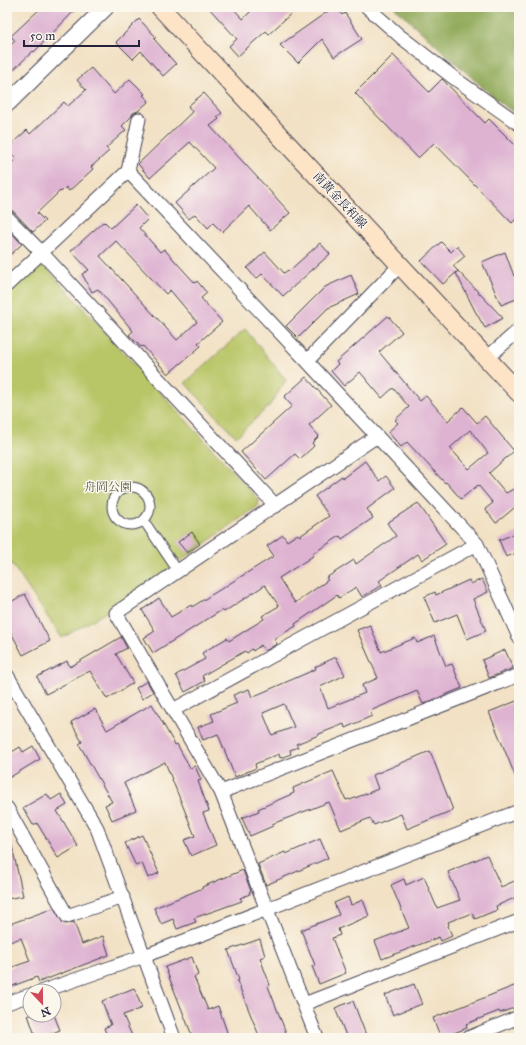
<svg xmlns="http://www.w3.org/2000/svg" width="526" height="1045" viewBox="0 0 526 1045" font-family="'IM FELL Great Primer','Noto Serif JP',serif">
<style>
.green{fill:#b9c668;stroke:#6e7452}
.forest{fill:#92ab5c;stroke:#5a664c}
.building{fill:#deb3d2;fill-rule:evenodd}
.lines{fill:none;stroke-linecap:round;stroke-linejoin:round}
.pedestrian-casing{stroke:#413f50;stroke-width:11}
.minor-casing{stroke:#413f50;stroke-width:15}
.tertiary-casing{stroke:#413f50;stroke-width:18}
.secondary-casing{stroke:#413f50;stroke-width:20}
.pedestrian{stroke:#fff;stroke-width:9}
.minor{stroke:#fff;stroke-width:13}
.tertiary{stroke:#fff;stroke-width:16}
.secondary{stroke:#fee4c6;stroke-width:18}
.labels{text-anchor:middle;stroke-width:3;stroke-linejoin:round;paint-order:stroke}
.street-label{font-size:12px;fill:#22223b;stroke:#fbf7ec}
.park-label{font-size:12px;fill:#575b4b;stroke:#fbf7ec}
</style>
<rect width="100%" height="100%" fill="#fbf7ec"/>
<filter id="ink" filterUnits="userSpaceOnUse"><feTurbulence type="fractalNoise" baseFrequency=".025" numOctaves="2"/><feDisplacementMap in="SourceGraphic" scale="8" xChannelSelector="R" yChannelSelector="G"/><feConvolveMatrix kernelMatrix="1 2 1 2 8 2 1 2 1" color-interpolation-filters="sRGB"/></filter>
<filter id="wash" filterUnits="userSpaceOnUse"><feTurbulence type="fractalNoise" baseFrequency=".012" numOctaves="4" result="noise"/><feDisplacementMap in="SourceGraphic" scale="16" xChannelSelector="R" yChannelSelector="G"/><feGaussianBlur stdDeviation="0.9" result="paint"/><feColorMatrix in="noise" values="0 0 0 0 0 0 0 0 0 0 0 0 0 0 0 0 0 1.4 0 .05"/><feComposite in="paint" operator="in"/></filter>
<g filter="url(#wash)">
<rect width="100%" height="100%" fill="#f2e1c4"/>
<!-- green -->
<path class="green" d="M41,262L259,500L258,506L113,608L62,638L7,557V294Z
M245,329L286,380L270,405L236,437L185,383Z"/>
<!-- forest -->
<path class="forest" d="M394,7H519V117L489,93Z"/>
<g id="blocks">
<!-- building -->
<path class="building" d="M42,7H78L34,52L33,51L7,76V49L15,41L11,36Z
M208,7H232L243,19L255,7H298L269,34L266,31L238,56L229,46L237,39Z
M334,7H337L342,15L345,13L362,39L334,57L322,39L298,63L280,45Z
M139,19L156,37L154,39L176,64L163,76L141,51L133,59L116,42Z
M393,55L429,92L442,79L485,123L489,119L519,149V216L512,223L434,143L418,158L355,93Z
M91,68L114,94L130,79L145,94L143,95L149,101L138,111L133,113L131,117L122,126L126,130L106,148L109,151L91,167L93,169L69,191L66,187L61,192L60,191L37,213L45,221L33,232L13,211L7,209V167L16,159L7,148L27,130L30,134L64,102L68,106L86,90L77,80Z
M204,93L222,113L217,117L219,119L210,126L290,213L270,230L249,206L222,232L213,223L208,228L195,214L189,219L175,203L214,168L190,142L150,178L138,164L192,112L188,106Z
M136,205L148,219L139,228L160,252L164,249L195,283L197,281L207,293L201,298L222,322L198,343L201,346L168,374L143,346L141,347L129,335L133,331L98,289L92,292L82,274L89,270L71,251L103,222L104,223L105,222L111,228ZM116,241L166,294L170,290L197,322L177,340L100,256Z
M7,228L22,244L7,258Z
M441,242L451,252L457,246L465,256L453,266L458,271L443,284L421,261Z
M320,243L330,254L283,296L262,274L256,279L247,268L265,252L284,273L288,270L289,271Z
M505,252L514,276L519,274V298L501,305L482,262Z
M458,271L503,318L485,328L475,311L456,273Z
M351,275L359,294L328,308L298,338L286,326L325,287Z
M388,316L402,332L379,352L420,401L426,396L448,421L463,407L477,423L485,416L514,451L489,473L506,493L519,486V504L496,523L485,509L493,503L478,485L461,499L446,482L445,483L407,442L401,447L388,432L398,423L395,420L409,407L393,388L382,398L360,372L344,386L331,371L338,364L336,362ZM470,430L488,453L469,469L450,448Z
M306,377L331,405L309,425L319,436L312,443L314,446L300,459L295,454L266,480L241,452L292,406L284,397Z
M365,461L379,481L386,476L395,488L367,509L373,518L342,539L340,536L312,554L313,556L279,578L295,603L328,580L326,578L354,560L356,564L396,536L387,523L418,503L446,544L422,560L418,554L379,581L382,585L362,597L356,587L339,598L337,595L295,624L296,626L274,639L277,644L265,651L261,645L253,651L252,649L247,653L245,651L202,676L205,681L185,692L176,675L205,659L202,653L227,638L229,641L264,619L262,616L279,606L265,585L224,612L222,610L153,653L144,638L155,631L142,610L159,598L171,617L191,605L192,607L274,556L267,546L283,535L287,541L298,534L300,536L329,516L315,496L342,476L343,478Z
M192,532L200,544L187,553L178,542Z
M519,532V552L506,557L499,540Z
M482,579L488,592L473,599L486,631L467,639L457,614L435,623L424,597L435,592L436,595L469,580L471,584Z
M25,594L50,641L23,655L7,625V604Z
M370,625L381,652L415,638L417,643L434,636L446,666L452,664L462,688L423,704L417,691L370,711L372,716L345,728L344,724L319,734V735L296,744L298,747L290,750L291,754L280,758L279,754L255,764L256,768L235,777L218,734L203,740L198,727L214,721L211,714L237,703L233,695L249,689L252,697L316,669L315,667L336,657L345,675L320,687L328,708L365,693L362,685L378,678L357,630ZM284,704L294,727L272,735L263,713Z
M121,637L127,648L116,654L133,683L107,699L90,671L46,694L37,677L67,661L70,667Z
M505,650L513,668L489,678L482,660Z
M147,681L153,692L142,699L136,688Z
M519,700V785L489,712Z
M152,704L175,745L177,744L190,768L195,766L201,780L198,781L209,811L203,813L216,845L191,856L184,840L195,836L165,762L124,783L136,810L112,820L105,805L112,802L79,744L82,742L71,722L95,709L107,730Z
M33,746L40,759L7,779V755L20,747L23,752Z
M430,751L453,810L407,829L401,814L374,825L370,818L341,830L329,802L272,824L273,826L250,836L242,818L259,811L258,809L294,793L293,788L333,771L346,800L349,799L350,800L378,789L373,775Z
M47,794L51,800L61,794L67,805L57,811L78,846L58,858L37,823L33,825L23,808Z
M142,835L159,873L148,878L142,863L136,866L125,843Z
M320,839L328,858L266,885L258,864L285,852L286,854Z
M12,846L23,896L7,899V847Z
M487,855L501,887L519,879V896L496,906L497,910L475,919L472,913L448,922L449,925L448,926L452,936L441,941L439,937L382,959L375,941L409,928L391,885L404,879L406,885L424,877L437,908L460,900L448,872Z
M243,870L251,891L249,892L250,894L240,898L242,901L194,918L196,922L177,929L173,919L161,924L154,908L203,888L202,887Z
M348,897L351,905L363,900L369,916L338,929L340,935L332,938L346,973L319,984L312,966L315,965L301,930L339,915L334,903Z
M54,908L63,923L66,924L74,922L82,944L103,936L109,955L39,982L37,977L7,988V969L30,961L21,938L7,943V925Z
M260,939L265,956L260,958L270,985L268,986L288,1038H260L237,981L239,980L228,950Z
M192,957L198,975L194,977L208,1010L218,1006L229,1038H193L165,967Z
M414,984L422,1004L393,1015L385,995Z
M519,984V1006L500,1013L499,1011L466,1024L467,1028L441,1038L433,1018Z
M134,988L142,1008L123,1015L133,1038H108L104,1028L111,1025L102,1001Z
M353,1001L367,1038H347L335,1008Z
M28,1015H54L60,1030L52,1033L54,1038H36Z"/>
</g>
</g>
<g filter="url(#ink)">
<use href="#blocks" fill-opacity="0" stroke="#413f50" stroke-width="1"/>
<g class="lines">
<defs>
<path id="pedestrian" d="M112 506a19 19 0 1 1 38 0a19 19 0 1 1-38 0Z
M144,521L178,571"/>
<path id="minor" d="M367,7L401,37L454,78L519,124
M128,171L307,361L477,544L519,637
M7,217L41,252L276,506
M7,285L128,171L139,119
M487,358L519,330
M307,361L400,265
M7,675L97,828L174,1038
M173,710L477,544
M221,792L519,675
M7,808L67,916L123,897
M43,991L144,956L208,932L519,811
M7,1003L30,995
M304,1004L519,921
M317,1038L221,792L116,613L377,436
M468,1038L519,1017"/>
<path id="tertiary" d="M7,104L106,7"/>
<path id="secondary" d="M160,7L519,393"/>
</defs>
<!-- pedestrian casing -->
<use href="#pedestrian" class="pedestrian-casing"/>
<!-- minor casing -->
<use href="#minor" class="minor-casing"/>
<!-- tertiary casing -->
<use href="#tertiary" class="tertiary-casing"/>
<!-- secondary casing -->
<use href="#secondary" class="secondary-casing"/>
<!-- pedestrian -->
<use href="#pedestrian" class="pedestrian"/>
<!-- minor -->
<use href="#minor" class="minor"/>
<!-- tertiary -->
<use href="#tertiary" class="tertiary"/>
<!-- secondary -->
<use href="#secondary" class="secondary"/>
</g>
</g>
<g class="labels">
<!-- street labels -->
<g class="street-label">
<text transform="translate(340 200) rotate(47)" y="4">南黄金長和線</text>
</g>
<!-- park labels -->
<g class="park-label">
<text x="108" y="491">舟岡公園</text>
</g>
</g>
<!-- margin -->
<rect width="526" height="1045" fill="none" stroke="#fbf7ec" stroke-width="24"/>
<!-- north arrow -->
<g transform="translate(42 1003) rotate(158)"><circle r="19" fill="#fbf7ec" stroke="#a4a2a5"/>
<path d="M0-3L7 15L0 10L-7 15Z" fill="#d1495b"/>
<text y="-6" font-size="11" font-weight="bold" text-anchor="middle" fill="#22223b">N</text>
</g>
<!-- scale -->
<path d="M24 40v6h115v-6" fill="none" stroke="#22223b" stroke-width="2"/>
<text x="30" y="40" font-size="12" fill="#22223b" stroke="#fbf7ec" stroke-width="3" paint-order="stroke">50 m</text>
</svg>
